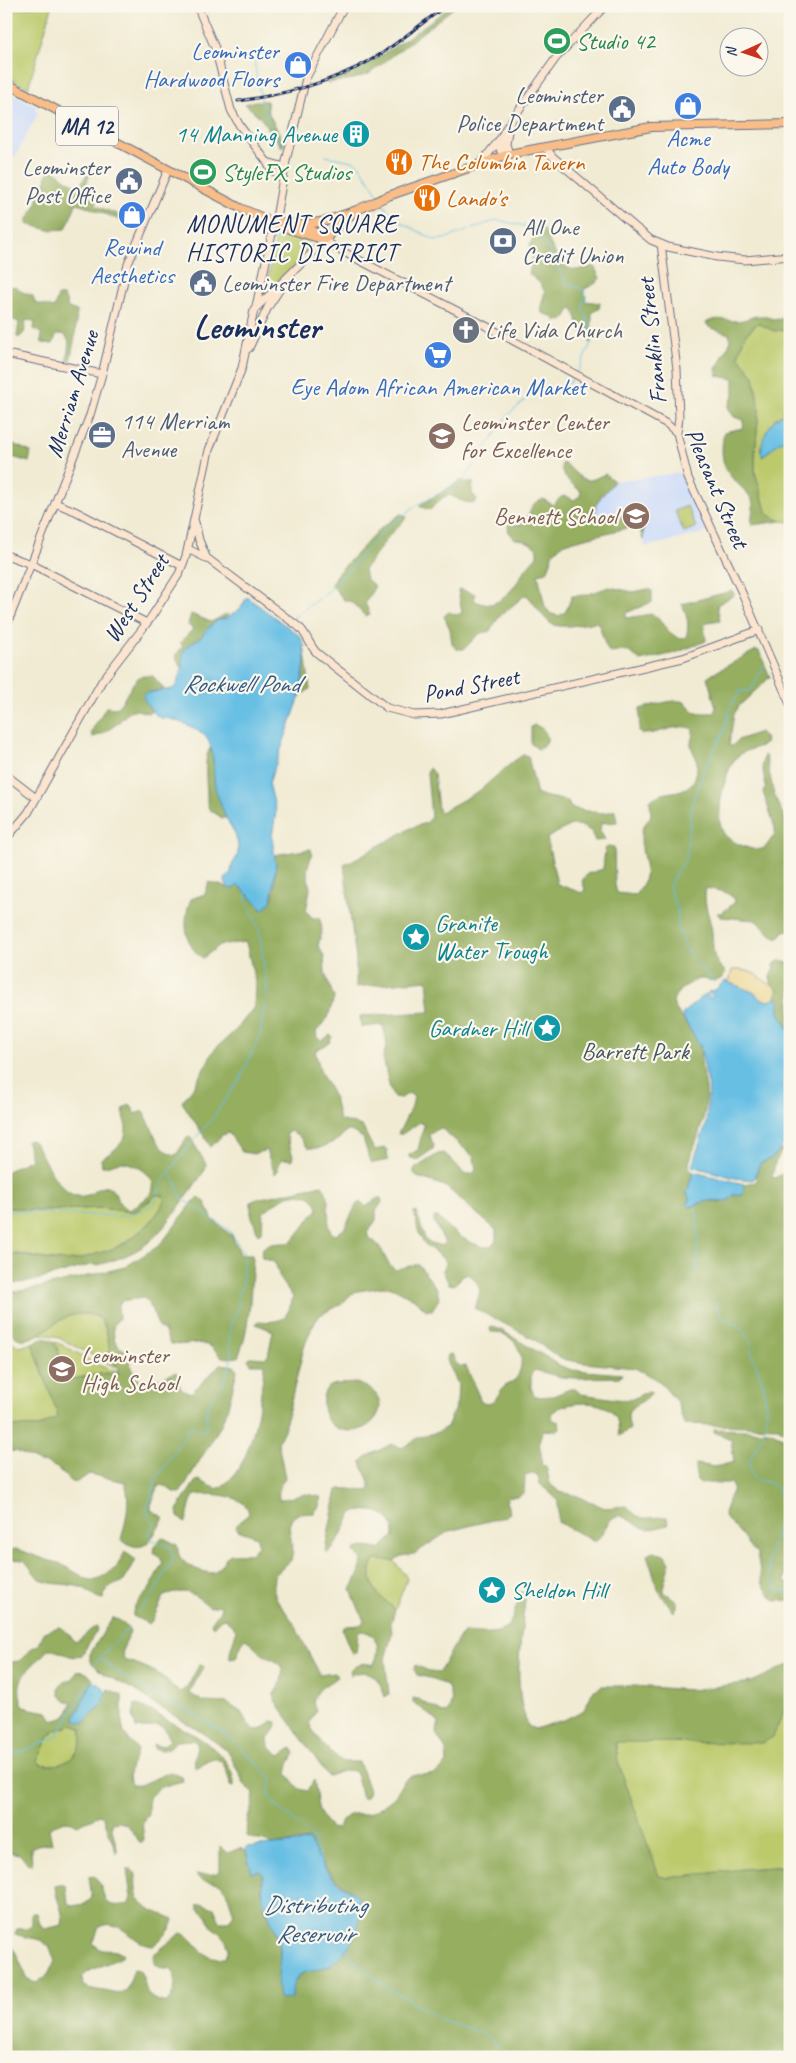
<svg xmlns="http://www.w3.org/2000/svg" width="796" height="2063" viewBox="0 0 796 2063" font-family="Caveat,sans-serif">
<style>
.built{fill:#ccdbfa}
.green{fill:#bcca6c;stroke:#6c7c65}
.forest{fill:#95ae60;stroke:#586e5f;fill-rule:evenodd}
.sand{fill:#eeda9e;stroke:#84847e}
.water{fill:#67bfe4;stroke:#4177a1}
.lines{fill:none;stroke-linecap:round;stroke-linejoin:round}
.stream{stroke:#67bfe4;stroke-width:1}
.secondary-casing{stroke:#667187;stroke-width:9}
.primary-casing{stroke:#667187;stroke-width:10}
.secondary{stroke:#fce5cf;stroke-width:7}
.primary{stroke:#f8bd88;stroke-width:8}
.rail-casing{stroke:#1b2f5e;stroke-width:3}
.rail{stroke:#fbf7ec;stroke-width:1;stroke-dasharray:4;stroke-linecap:butt}
.labels{text-anchor:middle;stroke-width:4.5;stroke-linejoin:round;paint-order:stroke}
.shield{fill:#fbf7ec;stroke:#5e6b89;stroke-width:1}
.shield-label{font-size:22px;font-weight:bold;fill:#1b2f5e}
.leisure-label{font-size:24px;fill:#27864d;stroke:#fbf7ec;text-anchor:start}
.shop-label{font-size:24px;fill:#366cbe;stroke:#fbf7ec}
.service-label{font-size:24px;fill:#4e5e75;stroke:#fbf7ec;text-anchor:start}
.culture-label{font-size:24px;fill:#0d838f;stroke:#fbf7ec;text-anchor:end}
.food-label{font-size:24px;fill:#c56008;stroke:#fbf7ec;text-anchor:start}
.worship-label{font-size:24px;fill:#5b616d;stroke:#fbf7ec;text-anchor:start}
.street-label{font-size:24px;fill:#1b2f5e;stroke:#fbf7ec}
.education-label{font-size:24px;fill:#785e54;stroke:#fbf7ec;text-anchor:start}
.park-label{font-size:24px;fill:#435662;stroke:#fbf7ec}
.neighbourhood-label{font-size:25px;letter-spacing:1px;fill:#1b2f5e;stroke:#fbf7ec}
.water-label{font-size:25px;font-style:italic;fill:#325a86;stroke:#fbf7ec}
.town-label{font-size:34px;font-weight:bold;fill:#1b2f5e;stroke:#fbf7ec}
</style>
<rect width="100%" height="100%" fill="#fbf7ec"/>
<filter id="ink" filterUnits="userSpaceOnUse"><feTurbulence type="fractalNoise" baseFrequency=".02" numOctaves="2"/><feDisplacementMap in="SourceGraphic" scale="10" xChannelSelector="R" yChannelSelector="G"/><feConvolveMatrix kernelMatrix="1 2 1 2 8 2 1 2 1" color-interpolation-filters="sRGB"/></filter>
<filter id="wash" filterUnits="userSpaceOnUse"><feTurbulence type="fractalNoise" baseFrequency=".0096" numOctaves="4" result="noise"/><feDisplacementMap in="SourceGraphic" scale="20" xChannelSelector="R" yChannelSelector="G"/><feGaussianBlur stdDeviation="1.12" result="paint"/><feColorMatrix in="noise" values="0 0 0 0 0 0 0 0 0 0 0 0 0 0 0 0 0 1.4 0 .05"/><feComposite in="paint" operator="in"/></filter>
<g filter="url(#wash)">
<rect width="100%" height="100%" fill="#f1ebd3"/>
<!-- built -->
<path class="built" d="M6,90L36,106L35,109L38,113L15,157L11,155L9,157L11,187L6,199Z
M680,473L708,532L645,547L640,525L565,543L597,483Z"/>
<!-- green -->
<path class="green" d="M36,6L52,7L28,88L6,76V11Z
M280,231L307,240L309,242L310,248L266,298L264,296L277,232Z
M758,323L774,331L790,329V398L785,403L783,414L775,418L760,448L763,457L778,443L790,438V522L781,521L767,514L755,472V453L759,409L754,376L738,356L745,335Z
M687,506L696,527L684,532L675,511Z
M156,1195H163L164,1203C147,1237 95,1265 56,1260C39,1259 23,1253 6,1253V1207L38,1211L102,1208L129,1212L150,1201Z
M76,1314C81,1314 87,1313 92,1315C109,1319 108,1347 111,1361L116,1364L117,1368L55,1336L36,1334L67,1317Z
M6,1338L20,1347L32,1343L57,1411V1418L39,1427L6,1426Z
M49,1340C74,1347 94,1367 118,1372L119,1376L106,1373L67,1380C57,1367 65,1348 49,1340Z
M385,1559L394,1561L406,1576L407,1579L395,1610C390,1603 382,1600 378,1594C370,1583 368,1570 375,1560Z
M790,1697V1866L743,1869L668,1878L658,1876L618,1762L616,1742L785,1710Z
M73,1725L82,1729C83,1756 66,1769 40,1764L37,1760C44,1751 46,1734 57,1730C62,1727 68,1727 73,1725Z"/>
<!-- forest -->
<path class="forest" d="M451,6H456L369,74L353,79L327,83C332,76 353,72 362,67C393,49 422,28 451,6Z
M255,101H267L268,112L284,143L282,147L260,117L245,104Z
M54,163C53,174 68,180 77,186H80L87,174H90L83,193L96,200V206L119,215L120,220L78,203L76,204L66,229L49,230L27,224V221L38,201L37,195L46,181L50,165Z
M543,228C550,241 559,271 578,270C583,269 589,267 594,266L600,278L596,283L583,290L586,297L585,301L600,303L599,309L592,312L591,343L580,329L574,310L571,308L563,321L555,320L551,316L542,313L541,306L545,292L540,283L529,274L533,255L529,250L533,237Z
M6,286L17,287L20,291L33,296L35,303L54,308L58,296H63L66,300L68,308L77,311L75,336L70,362L67,360L69,341L64,334L56,335L53,344L42,343L41,333L34,329L35,321L26,320L24,333L20,337H17L19,322L6,317Z
M790,312V329L774,331L758,323L745,335L738,356L754,376L759,409L755,453V472L767,514L781,521L752,525C750,515 756,506 751,498C747,492 740,486 734,480C720,466 721,450 724,432L743,428L744,420L734,417L728,407L734,394V379L718,376L716,369L731,341L729,334L709,327L706,323C717,316 726,321 737,321C745,321 753,315 761,316C772,317 780,325 790,312Z
M6,441L31,452L29,462L6,455Z
M562,463C572,466 577,480 589,480C594,480 600,476 605,474L614,481C606,494 594,498 595,516L598,519L627,515L641,516L644,521L643,540L639,525L565,543L552,553L551,562L547,572L538,574L545,607L551,614L559,616L566,611L572,596L586,595L609,587L633,592L648,589L652,591V602L626,613V618L652,614C665,622 664,631 680,639L686,637C690,625 687,615 682,604L724,593L731,591L734,593V595L717,605L720,620L708,622L704,626L706,641L675,653L640,661C627,648 628,651 610,653C603,644 603,632 597,622C584,623 559,631 549,622C541,615 535,604 528,596L525,595L499,617L489,632C478,630 472,642 464,649H456L452,643L450,629L444,616L449,612L457,615L462,613L458,590L459,589L475,594L474,600C493,613 510,594 520,578C524,570 531,563 537,556V549C531,543 524,539 515,539L509,532L508,526L510,523C530,531 526,512 535,503C536,502 542,500 543,499L553,505L561,497L566,496L574,500L580,496L581,491C573,485 558,475 562,463Z
M460,481L473,482L472,493L477,499L474,503C449,503 455,482 430,510L419,506Z
M401,514L407,517L388,537L364,570L366,579L375,586L365,603L370,614L365,616L352,602L344,600L331,584L336,575L381,528Z
M191,614L211,622L227,614L229,617L218,620L208,628L201,637L183,654L182,668L175,656L183,646L180,643L193,629L188,625Z
M304,645L310,689L300,696L305,662Z
M756,650L759,651L770,677L739,706L734,714L729,745L732,746L738,740L760,732L765,737L766,743C757,749 746,749 738,756C725,767 715,814 722,830C725,838 735,843 743,846C751,849 756,851 765,848L775,834V828L763,792L766,787L762,765L764,755L766,757L774,795L785,819L790,835V930L784,931L779,938H775L755,920L721,917L717,913H722L735,902L734,898L725,892L706,888C703,902 708,912 711,926C715,943 708,959 726,972C718,987 710,978 698,979C690,983 674,992 673,1002C673,1008 694,1034 699,1043C701,1048 700,1056 701,1062C702,1070 705,1080 706,1088C708,1115 697,1138 689,1163V1168L693,1172L687,1193L690,1201L688,1205L691,1207L707,1201L727,1202L734,1194H738L744,1190V1184L756,1182L757,1179L755,1177L760,1163L772,1158L782,1149L783,1150L775,1163L772,1177L775,1178L790,1170V1436L778,1427L684,1424L677,1402L659,1381L635,1368L585,1363L561,1359L532,1338L474,1308C482,1292 482,1286 469,1274L463,1276L454,1285L449,1284L443,1271L445,1262C440,1254 434,1252 427,1246C418,1239 417,1223 414,1212L416,1211L426,1241L441,1246L445,1243L434,1221V1217H438C448,1230 473,1248 490,1247L496,1240V1230L445,1186L417,1177L414,1173V1169L438,1154L444,1153L455,1163L464,1174H472L476,1170L474,1157L441,1128L431,1132L429,1136L434,1145L433,1149L417,1160L409,1157V1155L418,1150L424,1125L420,1122L402,1134H398L412,1106L414,1097L409,1093L401,1098L394,1097L390,1089L385,1067L383,1057L387,1044L383,1025L361,1027L360,1016L430,1012L427,980L356,987V960L344,865L411,828L428,822L431,817L427,773L429,768L434,774L438,809L441,812L479,791L514,761L523,755L528,756L537,795L568,801L570,807C573,809 599,813 603,813C607,813 611,811 615,810L617,822L601,823L600,830L605,840L595,841L591,831L579,825H571L547,838L557,884L582,893L585,889L582,881L587,874L603,869L605,849L609,846L614,847L615,885L617,893L635,895C657,871 637,856 642,831C643,824 649,821 651,815L650,801C665,785 698,802 697,763C697,756 691,750 691,744C691,737 695,735 692,728C675,723 659,735 641,734L639,732L640,709C649,706 676,698 684,702C688,704 692,710 696,713H714L716,707L707,677Z
M141,676H153L164,689L146,693L149,708L153,711L148,713L137,710H131C119,722 110,732 93,737L91,732L106,707L116,708C128,698 130,682 141,676Z
M534,725C548,728 553,744 538,749L531,744V727Z
M210,748L215,763L214,782L226,818H222L209,809L207,803C208,789 202,760 210,748Z
M311,849L312,854L307,870L310,889L306,911L313,918H320L322,931L318,946L324,956L325,973L334,998L328,1017L316,1032L317,1038L322,1041L330,1035L332,1037L329,1043L315,1051L321,1073L334,1097L339,1120L362,1126L374,1150L385,1148L387,1150L388,1160L373,1163L370,1161L363,1138L351,1131H346L338,1140L320,1148H308L298,1135L290,1131L286,1134L293,1156L292,1160L284,1159L278,1163V1171L275,1174L266,1150L254,1154L242,1152L229,1133L222,1135L211,1147L182,1102L195,1085L214,1050L237,1029L254,1007L255,982L246,942L220,945L203,958C183,946 183,918 191,899L205,894L209,882L233,889L238,885L258,904L261,910C264,907 269,904 271,901C276,892 276,866 274,855Z
M780,960L790,964V1033L786,1023L779,1013V1000L776,998L777,988L772,986L770,976L775,967L773,965Z
M129,1105L132,1107L135,1114L143,1111C153,1126 156,1152 176,1155L187,1138L190,1137L206,1164L205,1170C189,1192 166,1230 145,1245C129,1256 112,1261 95,1266L94,1264L29,1282L6,1284V1253L58,1261L76,1260L112,1249L126,1243L151,1222L164,1203L163,1195H156L137,1211L129,1212L102,1208L38,1211L6,1207V1172L31,1159L27,1141L30,1140L35,1143C46,1162 64,1209 92,1193C97,1190 104,1184 110,1188C119,1194 115,1205 130,1210C136,1205 149,1198 152,1192C159,1176 135,1163 122,1162C115,1162 109,1167 102,1166L101,1159C112,1152 127,1143 126,1128C125,1121 122,1115 124,1108Z
M322,1185C333,1199 325,1217 331,1233L336,1235L344,1229L357,1204L361,1202L366,1207L378,1198H381L382,1202L376,1211V1220L367,1233C371,1242 373,1239 378,1245C385,1253 384,1261 395,1270L418,1264L437,1289L439,1299L432,1310H426L416,1300L394,1288L383,1287L358,1291L349,1296L342,1304L320,1315L313,1325L304,1347L284,1430L278,1442L285,1478C279,1485 278,1491 279,1500L306,1494L321,1497L320,1505L314,1513L298,1514L292,1518L289,1526L293,1552L291,1560L274,1576L273,1586L276,1598L293,1622L320,1675L334,1673L338,1677C325,1686 318,1686 313,1703L316,1710L309,1723C316,1739 329,1751 343,1762H359L369,1791L366,1797L362,1798L356,1772C346,1767 338,1774 328,1776L274,1699V1694C279,1687 287,1672 279,1664C276,1660 270,1659 265,1656C258,1651 253,1646 247,1640L244,1639L236,1658L230,1659C229,1648 235,1641 236,1630L225,1618L221,1619L213,1627L211,1623L221,1609L220,1605L210,1607C191,1592 188,1588 164,1596L152,1621L149,1624L133,1616C132,1604 141,1600 147,1592C153,1583 158,1572 163,1563L159,1556L153,1552L154,1547L162,1537L177,1545C178,1549 178,1554 180,1557C186,1567 204,1573 214,1573C233,1554 219,1553 251,1554L258,1545L257,1537L238,1530L236,1527L239,1522L249,1514C247,1494 211,1493 195,1495C188,1502 190,1514 185,1523L178,1517L177,1510L195,1482L198,1480L217,1489C253,1473 260,1402 264,1368V1364H251L248,1359L250,1357L265,1358L268,1356L273,1331L256,1324L258,1321C282,1323 287,1320 293,1297L280,1278L276,1265L272,1261L262,1258C257,1239 283,1245 291,1242C294,1240 313,1214 318,1209C316,1194 298,1192 286,1197C278,1200 270,1207 263,1213L262,1231L258,1234L251,1214V1202L257,1199Z
M200,1197L205,1202L213,1220L232,1236L241,1255H252L253,1259C250,1291 251,1327 238,1357C213,1361 220,1349 207,1345C195,1341 182,1346 170,1344L164,1330L159,1328L149,1303L144,1298L121,1301L118,1307L119,1318L113,1326L114,1339L119,1347L125,1350L136,1378C150,1385 163,1377 176,1372L179,1375V1384L181,1389L191,1393L221,1364L234,1366L237,1370L228,1407L220,1427L180,1493C171,1493 167,1485 159,1485L151,1505V1510L163,1517V1520C150,1540 146,1556 121,1540C126,1520 131,1502 125,1482L89,1474L79,1481L72,1482L57,1468L47,1463L39,1462L16,1451L6,1452V1426L39,1427L56,1418L58,1415L32,1343C66,1326 55,1365 67,1380L106,1373L119,1375L116,1364L111,1361C108,1349 109,1328 101,1319C97,1315 91,1315 86,1314C80,1314 73,1314 67,1317C53,1322 38,1341 21,1339C15,1338 10,1331 6,1327V1293L38,1288L125,1267L160,1245L194,1201Z
M493,1327L501,1330L561,1366L572,1370L622,1374L620,1377L575,1378L561,1377L535,1370L531,1374V1388L534,1395L540,1397L553,1396L570,1389H575L581,1394L623,1400L635,1398L648,1391L652,1392C639,1410 622,1401 630,1429L619,1436C618,1428 619,1420 613,1413C601,1399 564,1400 551,1414L553,1420L559,1422L560,1428L556,1431L544,1430C534,1443 544,1452 541,1465L546,1466L550,1484L560,1492L575,1495L605,1508L627,1506C642,1525 648,1516 667,1517L668,1525C662,1526 655,1529 648,1529C633,1527 623,1510 613,1518C605,1525 603,1534 596,1541H593L558,1522V1500L540,1484L538,1475L531,1474L525,1476L524,1493L519,1496L508,1497L506,1501L510,1513L504,1517L449,1531L414,1554L401,1556L394,1561L375,1560C368,1570 370,1583 378,1594C382,1600 390,1603 395,1610L391,1623L392,1634L385,1659L389,1694L385,1697C379,1678 372,1667 350,1675V1670C356,1663 363,1662 373,1665C382,1652 378,1631 360,1631L358,1634L356,1653L352,1654L342,1629L346,1626L360,1625L364,1621L351,1590L360,1571L362,1559L354,1552L355,1549L364,1547L380,1549L394,1536C394,1512 373,1508 353,1512C343,1526 341,1543 327,1553L325,1550L337,1490C348,1486 359,1493 370,1490C371,1481 363,1471 361,1462L366,1457L392,1444L402,1448L419,1437L438,1432L448,1426L457,1402L458,1385L447,1360L448,1355L452,1354L456,1363L461,1367L466,1366L481,1401C486,1403 488,1404 493,1401C498,1398 500,1390 505,1386C510,1382 517,1381 519,1373C527,1353 513,1331 491,1332L490,1328Z
M356,1383C409,1398 362,1451 330,1423C321,1415 319,1389 332,1385C339,1383 349,1384 356,1383Z
M714,1429L769,1431L783,1437L790,1447V1561L784,1581L790,1585V1600L776,1601L772,1598L762,1583L757,1553L749,1546L742,1535L727,1520L724,1513L733,1488L730,1483H702L697,1481L695,1468L696,1464L715,1467L734,1462L731,1439L714,1432Z
M16,1549L47,1560L59,1563L89,1580H97L116,1568L125,1552L136,1560L124,1581L107,1588L103,1599C94,1598 90,1591 83,1588C70,1583 52,1585 43,1581C35,1577 31,1567 24,1560L6,1559V1550Z
M653,1552L665,1555L670,1562L664,1583V1592L677,1601V1607L674,1612L659,1591L647,1555Z
M520,1592H525V1600C521,1641 512,1688 528,1726L535,1729L566,1719L584,1710L593,1691L602,1686H634L691,1690L752,1682L790,1664V1697L773,1737L762,1743L616,1742L615,1745L618,1762L659,1876L668,1878L743,1869L790,1866V2057H6V1940L9,1939L11,1942L28,1980L36,1983L48,1975L55,1960C44,1933 38,1942 15,1934L17,1929H28L32,1925V1913H37L40,1925L45,1929L62,1925C65,1910 55,1900 55,1885L60,1884L66,1886L68,1903L72,1906L85,1904L92,1898L89,1877L94,1876C110,1891 95,1911 129,1904L131,1897L127,1870H132L136,1874C133,1907 147,1908 174,1919C172,1931 162,1938 153,1946C133,1945 120,1916 99,1927L93,1944L102,1950L119,1951L123,1954L120,1958L89,1971L82,1977L83,1986C95,1991 105,1990 117,1994L127,1990L134,1969L139,1970C151,1987 138,1997 167,2003C175,1993 178,1981 171,1969L159,1967L154,1963L153,1955L181,1933C200,1939 197,1960 225,1958L229,1949L225,1938L212,1927L207,1916L199,1909L197,1905L203,1904L214,1908L220,1922H229L234,1914C231,1906 228,1894 224,1887C217,1878 203,1886 196,1875L215,1874L220,1871V1846L228,1853L240,1848L246,1851L252,1872L259,1871L262,1873V1891L266,1911L273,1924L280,1946L279,1997L304,1972L329,1966L350,1944V1889C330,1880 319,1859 309,1840L272,1845C264,1839 255,1841 247,1836C244,1821 253,1809 254,1794L245,1785L228,1751L201,1732L145,1698L142,1694L102,1673L90,1661V1654L112,1618C119,1618 125,1625 130,1631L122,1651L124,1660C138,1664 155,1670 165,1679C172,1685 174,1689 181,1692L187,1688L200,1663L204,1667L189,1693L204,1702L227,1703L241,1712L248,1724L255,1730L263,1729L272,1721L277,1722L276,1728L268,1738L269,1747L280,1756L292,1748L295,1753L289,1764L287,1774L299,1789L307,1791L314,1780C319,1803 313,1808 331,1828L337,1829C352,1803 358,1821 376,1810C382,1806 391,1801 395,1796C400,1789 401,1781 409,1777C425,1770 431,1783 447,1763L446,1750L437,1735L438,1721L413,1702V1698L418,1699L443,1713L448,1712L452,1701L448,1687L434,1679L417,1675L414,1669L415,1665L430,1672L439,1673L458,1639L465,1632C509,1636 510,1632 520,1592Z
M97,1626V1630L81,1656C70,1660 60,1649 48,1650C30,1669 12,1677 23,1705L31,1709L48,1712L53,1720C65,1720 69,1713 72,1702C62,1700 59,1697 59,1687L65,1681L73,1679L77,1672C85,1670 89,1674 93,1680L75,1717L86,1720L89,1715L100,1707L108,1689L122,1695V1723L124,1733L137,1749C136,1765 125,1764 131,1785H140L170,1772L182,1777L183,1781L160,1787L148,1798V1814C139,1823 144,1830 144,1841L141,1844L127,1824L119,1822L112,1823V1829L118,1852H116L104,1818L100,1815L77,1825C69,1818 58,1822 49,1829L52,1843L37,1845L31,1848L32,1864L28,1865L20,1854L6,1852V1663C10,1661 15,1662 19,1661C29,1657 27,1647 39,1645L44,1632L59,1627L65,1630L75,1642C83,1639 88,1630 97,1626ZM73,1725L82,1729C83,1756 66,1769 40,1764L37,1760C44,1751 46,1734 57,1730C62,1728 68,1727 73,1725Z
M135,1704C145,1707 154,1713 163,1718C188,1731 236,1753 234,1787L230,1786C228,1767 218,1747 199,1767H195C193,1758 197,1752 197,1743L193,1740L176,1741C168,1750 165,1752 154,1748L153,1744C161,1747 164,1746 170,1740C161,1714 154,1731 136,1728L133,1717Z"/>
<!-- sand -->
<path class="sand" d="M732,970C757,969 756,978 777,988L776,998L769,1001L761,999L753,992L729,983Z"/>
<!-- water -->
<path class="water" d="M790,398V438L778,443L762,457C759,442 769,421 783,414L785,403Z
M247,597L300,636L304,645L305,662L300,696L269,783L276,811L272,837L276,865L271,902L262,910L258,904L238,885L233,889L228,888C222,876 226,881 231,872C231,871 232,866 232,865C235,859 238,858 238,851C239,837 231,827 225,816C222,809 220,801 217,794C211,777 217,756 207,738C202,730 179,721 170,719C167,718 162,719 159,717C154,714 144,702 143,696L146,693L173,689L177,684L182,668L183,654L186,647L201,637L208,628L218,620L227,618L240,609Z
M725,981L753,992L761,999L769,1001L776,998L779,1000V1013L786,1023L790,1033V1077L785,1078C782,1085 783,1090 790,1094V1138L772,1158L760,1163L753,1180L735,1178L692,1166L706,1125L709,1088L700,1046L682,1016L684,1012L707,993L711,999L713,996L708,992L715,990Z
M693,1172L744,1184L743,1195L734,1194C727,1206 720,1198 709,1201C703,1202 696,1204 690,1207L686,1204L689,1203L690,1201L687,1193Z
M92,1682C97,1683 100,1684 103,1688C113,1702 90,1712 85,1722L76,1721L75,1717Z
M309,1840C316,1853 327,1875 338,1883C344,1888 352,1891 358,1896C359,1903 361,1913 360,1920C356,1937 343,1959 327,1966C307,1976 292,1966 292,1998L280,2000C274,1984 281,1964 280,1947C278,1930 267,1916 263,1900C261,1891 264,1882 262,1873L259,1871L252,1873L246,1851L247,1847L298,1843Z"/>
<g class="lines">
<!-- stream -->
<path class="stream" d="M253,50C258,88 261,113 282,146
M326,156L353,161L360,166L379,196
M382,202L393,218L435,240L444,239L497,220L534,228L549,250L566,283L584,290L586,297L582,306L592,333L591,343L578,372
M293,618L332,588L382,532L415,506L462,482L509,414L534,393C550,393 564,391 574,377
M714,982L688,953L677,926L678,912L669,888L676,872L686,859L692,803L704,770L724,731L730,708L740,691L751,690L765,664
M695,1205C700,1229 698,1249 696,1273
M6,1211L79,1215L127,1216L155,1204L161,1183L197,1136L209,1123L240,1079L260,1035L267,991L259,928L246,900L247,893
M715,1302L720,1316L736,1324L744,1330L751,1343V1352L764,1386L767,1416L764,1427
M764,1430C759,1451 740,1459 755,1480L768,1482L779,1490L781,1501V1515L768,1562L770,1577L777,1590L790,1592
M138,1612L154,1594L173,1559L171,1547L152,1540L149,1532L155,1523L147,1514V1507L152,1497L155,1480L166,1465L189,1428L194,1426L201,1432L206,1429L207,1405L223,1384L232,1357L229,1344L231,1323L239,1307L237,1295L243,1286V1252L230,1231L182,1198L175,1180L169,1173
M99,1657C135,1690 182,1704 222,1732C240,1745 256,1764 272,1779L268,1795L274,1804L313,1837L321,1863
M93,1665L128,1628
M6,1758L56,1737L89,1683
M348,1948L351,1958L387,1987L440,2019L483,2034L512,2057"/>
</g>
</g>
<g filter="url(#ink)">
<g class="lines">
<defs>
<path id="secondary" d="M197,6L215,48L231,110L240,126L267,162L285,167
M509,125L506,144L509,154
M545,147L553,157L635,227L651,240L668,247L717,257L745,260L790,256
M503,155C497,147 501,136 506,128L556,58L605,6
M267,162L271,170L283,176
M481,163L500,139
M661,244L677,369L679,417L677,433
M256,306L277,212L286,161L306,78L344,6
M249,348L268,307L280,289
M6,354L102,374
M55,503L75,511L182,566
M195,522L199,540L207,559
M188,549L208,559L299,627C307,634 309,645 317,653L387,708L414,715L441,714L683,658L759,630
M6,555L31,564L147,623
M6,627L90,415L102,374L128,264L168,170
M6,775L36,798
M6,839L28,813L102,681L150,619L179,574L186,556L209,450L242,368L254,310L325,240L334,247L488,327L667,424L677,433L688,478L743,595L790,704"/>
<path id="primary" d="M6,83L240,208L289,229L325,240
M277,222C295,222 310,227 324,239
M301,225L326,221L357,210L388,196L509,154L651,127L790,124
M325,240L336,227L352,214"/>
</defs>
<!-- secondary casing -->
<use href="#secondary" class="secondary-casing"/>
<!-- primary casing -->
<use href="#primary" class="primary-casing"/>
<!-- secondary -->
<use href="#secondary" class="secondary"/>
<!-- primary -->
<use href="#primary" class="primary"/>
<defs>
<path id="rail" d="M238,101C288,94 342,80 384,52C405,37 425,21 446,6"/>
</defs>
<!-- rail casing -->
<use href="#rail" class="rail-casing"/>
<!-- rail -->
<use href="#rail" class="rail"/>
</g>
</g>
<!-- icons -->
<defs>
<symbol id="stadium-disc" viewBox="-11 -11 22 22"><circle r="9.5" fill="#2e9e5b" stroke="#fbf7ec"/><path d="M0-5a6.5 5 0 1 0 0 10a6.5 5 0 1 0 0-10ZM-3.5-1.8h7v3.6h-7Z" fill="#fff"/></symbol>
<symbol id="shop-disc" viewBox="-11 -11 22 22"><circle r="9.5" fill="#3f7fe0" stroke="#fbf7ec"/><path d="M-5-2.5h2.3a2.7 3.5 0 0 1 5.4 0H5L5.5 6h-11ZM-1.5-2.5h3a1.5 2.3 0 0 0-3 0Z" fill="#fff"/></symbol>
<symbol id="civic-disc" viewBox="-11 -11 22 22"><circle r="9.5" fill="#5c6f8a" stroke="#fbf7ec"/><path d="M-.6-6.5H3V-4.5H.6V-3L4-1V1h2V6H-6V1h2V-1L-.6-3ZM-1.2 2.5V6h2.4V2.5Z" fill="#fff"/></symbol>
<symbol id="building-disc" viewBox="-11 -11 22 22"><circle r="9.5" fill="#0f9aa8" stroke="#fbf7ec"/><path d="M-4-6H4V6H1V3H-1V6H-4ZM-2.5-4.3h1.7v1.8h-1.7ZM.8-4.3h1.7v1.8H.8ZM-2.5-1h1.7V.8h-1.7ZM.8-1h1.7V.8H.8Z" fill="#fff"/></symbol>
<symbol id="restaurant-disc" viewBox="-11 -11 22 22"><circle r="9.5" fill="#e8710a" stroke="#fbf7ec"/><path d="M-5-6h1v4h1v-4h1v4h1v-4h1v5L-1.5 .5V6h-2V.5L-5-1ZM5-6V6H3V1.5H1.5Q1.5-4 5-6Z" fill="#fff"/></symbol>
<symbol id="bank-disc" viewBox="-11 -11 22 22"><circle r="9.5" fill="#5c6f8a" stroke="#fbf7ec"/><path d="M-6-4H6V4H-6ZM0-2.3a2.3 2.3 0 1 0 0 4.6a2.3 2.3 0 1 0 0-4.6Z" fill="#fff"/></symbol>
<symbol id="church-disc" viewBox="-11 -11 22 22"><circle r="9.5" fill="#6b7280" stroke="#fbf7ec"/><path d="M-1.2-6h2.4v3.5h3.3v2.4h-3.3V6h-2.4V-.1h-3.3v-2.4h3.3Z" fill="#fff"/></symbol>
<symbol id="supermarket-disc" viewBox="-11 -11 22 22"><circle r="9.5" fill="#3f7fe0" stroke="#fbf7ec"/><path d="M-6-5.5h2.5l.6 2H6L4.5 2H-2.5L-4.4-4H-6ZM-1.5 3.2a1.3 1.3 0 1 0 .1 0ZM3 3.2a1.3 1.3 0 1 0 .1 0Z" fill="#fff"/></symbol>
<symbol id="office-disc" viewBox="-11 -11 22 22"><circle r="9.5" fill="#5c6f8a" stroke="#fbf7ec"/><path d="M-6-3h4V-5.5h4V-3h4V5H-6ZM-1-4.5V-3h2v-1.5ZM-6 0V1H6V0Z" fill="#fff"/></symbol>
<symbol id="school-disc" viewBox="-11 -11 22 22"><circle r="9.5" fill="#8d6e63" stroke="#fbf7ec"/><path d="M0-5L7-2L0 1L-7-2ZM-4 1L0 2.5L4 1V4Q0 6-4 4Z" fill="#fff"/></symbol>
<symbol id="sight-disc" viewBox="-11 -11 22 22"><circle r="9.5" fill="#0f9aa8" stroke="#fbf7ec"/><path d="M0-6L1.8-2.2L6-1.7L2.9 1.2L3.7 5.4L0 3.3L-3.7 5.4L-2.9 1.2L-6-1.7L-1.8-2.2Z" fill="#fff"/></symbol>
</defs>
<g fill-rule="evenodd">
<use href="#stadium-disc" x="541" y="25" width="32" height="32"/>
<use href="#shop-disc" x="282" y="49" width="32" height="32"/>
<use href="#shop-disc" x="672" y="90" width="32" height="32"/>
<use href="#civic-disc" x="606" y="93" width="32" height="32"/>
<use href="#building-disc" x="340" y="118" width="32" height="32"/>
<use href="#restaurant-disc" x="383" y="146" width="32" height="32"/>
<use href="#stadium-disc" x="187" y="156" width="32" height="32"/>
<use href="#civic-disc" x="113" y="165" width="32" height="32"/>
<use href="#restaurant-disc" x="411" y="182" width="32" height="32"/>
<use href="#shop-disc" x="116" y="199" width="32" height="32"/>
<use href="#bank-disc" x="487" y="225" width="32" height="32"/>
<use href="#civic-disc" x="187" y="267" width="32" height="32"/>
<use href="#church-disc" x="450" y="314" width="32" height="32"/>
<use href="#supermarket-disc" x="422" y="339" width="32" height="32"/>
<use href="#office-disc" x="86" y="419" width="32" height="32"/>
<use href="#school-disc" x="426" y="420" width="32" height="32"/>
<use href="#school-disc" x="620" y="500" width="32" height="32"/>
<use href="#sight-disc" x="400" y="921" width="32" height="32"/>
<use href="#sight-disc" x="531" y="1012" width="32" height="32"/>
<use href="#school-disc" x="46" y="1353" width="32" height="32"/>
<use href="#sight-disc" x="476" y="1574" width="32" height="32"/>
</g>
<g class="labels">
<!-- shield labels -->
<rect class="shield" x="56" y="106.5" width="62" height="39" rx="4"/>
<g class="shield-label">
<text x="87" y="134">MA 12</text>
</g>
<!-- leisure labels -->
<g class="leisure-label">
<text x="576" y="49">Studio 42</text>
<text x="222" y="180">StyleFX Studios</text>
</g>
<!-- shop labels -->
<g class="shop-label">
<text x="279" y="59" text-anchor="end">Leominster<tspan x="279" dy="28">Hardwood Floors</tspan></text>
<text x="688" y="146">Acme<tspan x="688" dy="28">Auto Body</tspan></text>
<text x="132" y="255">Rewind<tspan x="132" dy="28">Aesthetics</tspan></text>
<text x="438" y="395">Eye Adom African American Market</text>
</g>
<!-- service labels -->
<g class="service-label">
<text x="603" y="103" text-anchor="end">Leominster<tspan x="603" dy="28">Police Department</tspan></text>
<text x="110" y="175" text-anchor="end">Leominster<tspan x="110" dy="28">Post Office</tspan></text>
<text x="522" y="235">All One<tspan x="522" dy="28">Credit Union</tspan></text>
<text x="222" y="291">Leominster Fire Department</text>
<text x="121" y="429">114 Merriam<tspan x="121" dy="28">Avenue</tspan></text>
</g>
<!-- culture labels -->
<g class="culture-label">
<text x="337" y="142">14 Manning Avenue</text>
<text x="435" y="931" text-anchor="start">Granite<tspan x="435" dy="28">Water Trough</tspan></text>
<text x="528" y="1036">Gardner Hill</text>
<text x="511" y="1598" text-anchor="start">Sheldon Hill</text>
</g>
<!-- food labels -->
<g class="food-label">
<text x="418" y="170">The Columbia Tavern</text>
<text x="446" y="206">Lando's</text>
</g>
<!-- worship labels -->
<g class="worship-label">
<text x="485" y="338">Life Vida Church</text>
</g>
<!-- street labels -->
<g class="street-label">
<text transform="translate(652 341) rotate(-96)" y="8">Franklin Street</text>
<text transform="translate(72 394) rotate(-73)" y="8">Merriam Avenue</text>
<text transform="translate(717 488) rotate(67)" y="8">Pleasant Street</text>
<text transform="translate(136 598) rotate(-57)" y="8">West Street</text>
<text transform="translate(471 685) rotate(-11)" y="8">Pond Street</text>
</g>
<!-- education labels -->
<g class="education-label">
<text x="461" y="430">Leominster Center<tspan x="461" dy="28">for Excellence</tspan></text>
<text x="617" y="524" text-anchor="end">Bennett School</text>
<text x="81" y="1363">Leominster<tspan x="81" dy="28">High School</tspan></text>
</g>
<!-- park labels -->
<g class="park-label">
<text x="635" y="1059">Barrett Park</text>
</g>
<!-- neighbourhood labels -->
<g class="neighbourhood-label">
<text x="292" y="232">MONUMENT SQUARE<tspan x="292" dy="29">HISTORIC DISTRICT</tspan></text>
</g>
<!-- water labels -->
<g class="water-label">
<text x="241" y="692">Rockwell Pond</text>
<text x="315" y="1913">Distributing<tspan x="315" dy="29">Reservoir</tspan></text>
</g>
<!-- town labels -->
<g class="town-label">
<text x="257" y="338">Leominster</text>
</g>
</g>
<!-- margin -->
<rect width="796" height="2063" fill="none" stroke="#fbf7ec" stroke-width="25"/>
<!-- north arrow -->
<g transform="translate(744 52) rotate(267)"><circle r="24" fill="#fbf7ec" stroke="#a1a7b3"/>
<path d="M0-4L9 19L0 12L-9 19Z" fill="#c8321e"/>
<text y="-8" font-size="14" font-weight="bold" text-anchor="middle" fill="#1b2f5e">N</text>
</g>
</svg>
